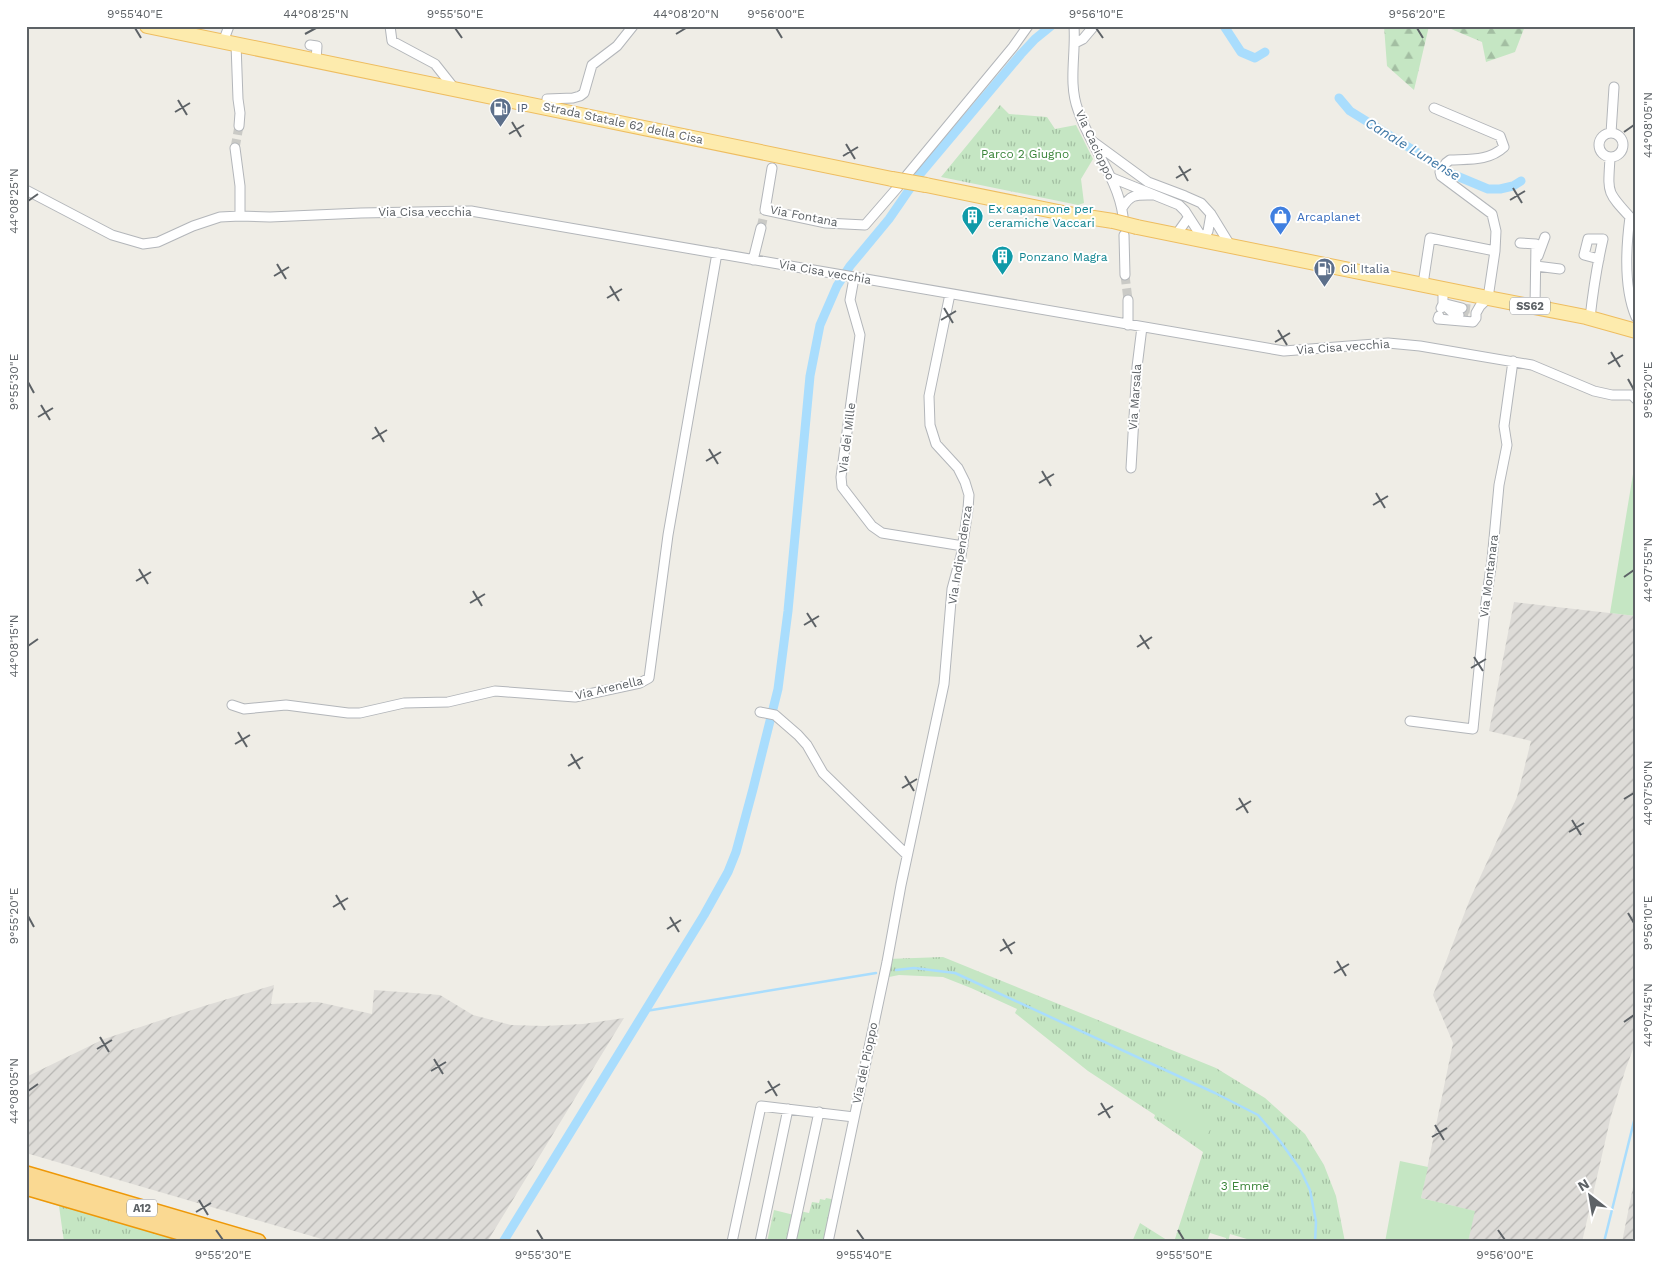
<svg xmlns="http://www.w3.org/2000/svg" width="1662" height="1268" viewBox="0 0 1662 1268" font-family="'Work Sans',sans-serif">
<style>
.industrial{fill:url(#industrial-furrows)}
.grass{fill:url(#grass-tufts)}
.forest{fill:url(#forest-firs)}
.garden{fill:#c5e6c3}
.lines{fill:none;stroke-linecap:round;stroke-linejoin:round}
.stream{stroke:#a9ddfd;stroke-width:2.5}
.canal{stroke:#a9ddfd;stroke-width:9}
.street-tunnel{stroke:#cacac6;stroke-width:9;stroke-dasharray:9 4.5;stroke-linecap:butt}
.street-casing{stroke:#b3b6ba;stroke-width:11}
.primary-casing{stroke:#eebd60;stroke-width:16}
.highway-casing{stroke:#ee9807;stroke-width:18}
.street{stroke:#fff;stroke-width:9}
.primary{stroke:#fdebad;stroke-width:14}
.highway{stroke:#fad992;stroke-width:15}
.primary-bridge-casing{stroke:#eebd60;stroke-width:16;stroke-linecap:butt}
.primary-bridge{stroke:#fdebad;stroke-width:14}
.ticks{fill:none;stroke:#5d6266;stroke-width:2}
.labels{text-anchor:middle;stroke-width:4;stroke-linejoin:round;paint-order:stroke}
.shield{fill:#fff;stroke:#8e9194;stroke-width:1}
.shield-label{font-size:11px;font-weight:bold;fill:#5d6266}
.service-label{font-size:12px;fill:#4e5e75;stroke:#fff;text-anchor:start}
.street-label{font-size:12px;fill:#5d6266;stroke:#fff}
.park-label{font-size:12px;fill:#388337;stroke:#fff}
.culture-label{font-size:12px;fill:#0d838f;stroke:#fff;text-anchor:start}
.shop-label{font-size:12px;fill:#366cbe;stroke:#fff;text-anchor:start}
.water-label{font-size:14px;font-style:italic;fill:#4179a7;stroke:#fff}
.neatline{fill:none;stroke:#5d6266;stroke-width:2}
.ticks-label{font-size:12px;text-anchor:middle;fill:#5d6266}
</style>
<defs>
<pattern id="industrial-furrows" width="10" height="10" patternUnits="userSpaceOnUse" patternTransform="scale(1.25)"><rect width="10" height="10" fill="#dedcd8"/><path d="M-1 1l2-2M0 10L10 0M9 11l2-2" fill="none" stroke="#b7b6b3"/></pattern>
<pattern id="grass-tufts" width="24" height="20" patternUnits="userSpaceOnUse" patternTransform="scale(1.25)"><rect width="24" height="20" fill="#c5e6c3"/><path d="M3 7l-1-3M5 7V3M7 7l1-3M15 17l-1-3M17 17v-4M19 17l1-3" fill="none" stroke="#a3bea2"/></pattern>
<pattern id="forest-firs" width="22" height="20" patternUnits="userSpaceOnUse" patternTransform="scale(1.25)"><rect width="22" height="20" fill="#c5e6c3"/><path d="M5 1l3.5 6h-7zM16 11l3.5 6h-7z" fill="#a3bea2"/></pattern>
</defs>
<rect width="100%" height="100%" fill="#efede6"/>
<!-- industrial -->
<path class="industrial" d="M1514,602L1636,616V1041L1626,1068L1611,1116L1582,1242H1468L1474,1211L1421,1198L1453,1043L1433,995L1470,899L1517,797L1531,741L1489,731Z
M274,985L271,1004L318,1002L372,1014L374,990L440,995L473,1015L511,1025L544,1026L583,1024L624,1018L487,1242H332L26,1153V1077L104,1039L204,1006Z
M1633,1187L1636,1188V1242H1622Z"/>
<!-- grass -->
<path class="grass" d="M1000,105L1009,114L1047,117L1055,129L1076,125L1093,159L1081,179L1084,203L1078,205L941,177Z
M943,957L1216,1068L1265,1098L1305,1134L1324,1165L1336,1196L1345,1242H1257L1230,1234L1228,1242H1226V1238L1210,1233L1207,1242H1174L1203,1152L1154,1118L1155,1115L1088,1071L1015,1013L1017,1009L971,988L943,977L899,975L884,978L887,959Z
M26,1189L206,1242H64L59,1206L26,1196Z
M826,1198L836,1200L826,1242H767L774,1210L794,1215L795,1210L809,1213L812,1202L819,1203L820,1199L825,1200Z
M1140,1223L1170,1242H1132Z"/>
<!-- forest -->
<path class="forest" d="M1384,26H1429L1414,90L1387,66Z
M1444,26H1525L1515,52L1486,62L1482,42Z"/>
<!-- garden -->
<path class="garden" d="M1636,456V616L1610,613Z
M1171,1093L1217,1116L1205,1140L1159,1117Z
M1400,1161L1428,1167L1421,1198L1475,1211L1468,1242H1385Z
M776,1219L789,1222L785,1242H771Z"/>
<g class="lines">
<!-- stream -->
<path class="stream" d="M896,970L914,968L955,973L1215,1093L1258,1115L1280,1141L1300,1169L1310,1190L1316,1222L1315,1242
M646,1011L876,973
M1604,1242L1636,1113"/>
<!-- canal -->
<path class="canal" d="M1224,26L1241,52L1255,58L1265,52
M1339,98L1350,111L1452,174L1488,189H1500L1513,186L1521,181
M503,1242L704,915L728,872L736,852L753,789L778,689L788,611L810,376L820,325L837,286L850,266L889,219L920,174L1021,54L1035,39L1051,26"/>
<!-- street-tunnel -->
<path class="street-tunnel" d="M235,148L239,126
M761,228L765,210
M1125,275L1128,300
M1462,308L1470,309
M1459,315L1470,317"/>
<defs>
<path id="street" d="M390,26L392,41L435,64L454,88
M1074,26C1076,55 1068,83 1078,110C1090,146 1118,178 1123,216
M223,42L229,26
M1075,43L1083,39L1094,26
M236,44L238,99L240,113L239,126
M310,45L317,46L316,60
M547,107V99L573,98L580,96L584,93L592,65L617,46L633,26
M1434,108L1500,136L1504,147C1489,161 1470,159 1450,160L1446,163L1440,172L1441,176L1492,214L1496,231L1495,251L1488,298L1480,306L1476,313V318
M1599 145a12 12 0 1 1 24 0a12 12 0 1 1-24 0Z
M1611,133L1614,87
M1092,141L1148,182L1185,196L1201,203L1211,214L1230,245
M235,148L240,186V216
M1610,158C1608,193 1606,191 1630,217C1626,247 1624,289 1636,317
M772,168L765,210L826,223L865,225L898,187
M907,175L1013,47L1028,26
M1110,177L1179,205L1185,211L1203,239L1208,231L1211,214
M26,190L112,235L143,244L158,242L193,226L220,217L240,216L270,217L361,213L471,211L1284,351L1388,343L1420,346L1532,365L1594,391L1612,395H1632L1636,399
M1122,208C1131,194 1135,195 1151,195
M1124,235L1125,275
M1176,235L1188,218
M1520,243L1536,244L1535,307
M1538,256L1545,237
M753,260L761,228
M1536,266L1560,269
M854,278L850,300L860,335L841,477L842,487L872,526L882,533L963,546
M1423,284L1430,238L1495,251
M1128,300V325
M1443,304L1454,314L1459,315
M1446,304L1462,308
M1441,308L1443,304V288
M1439,316L1438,319L1473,322L1476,318
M1590,318C1593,291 1597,265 1603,239H1588L1584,255L1599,259
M1131,468L1137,367L1142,327
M232,705L244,709L286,705L348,713H360L404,703L448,702L495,691L575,697L640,683L649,678L668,535L717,253
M760,712L775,715L798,735L807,745L823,773L907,855
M1410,721L1473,729L1485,609L1492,560L1499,485L1507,445L1504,426L1513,361
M732,1242L761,1106L854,1117
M760,1242L788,1109
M791,1242L819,1112
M828,1242L887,962L901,885L944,684L952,589L961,556L968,509L969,495L965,482L958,468L936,444L930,425L929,396L950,294"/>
<path id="primary" d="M147,26L892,179
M926,185L1068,214L1113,221
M1137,227L1488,298L1586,317L1636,331"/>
<path id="highway" d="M26,1174L258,1242
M26,1187L214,1242"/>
</defs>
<!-- street casing -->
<use href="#street" class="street-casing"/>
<!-- primary casing -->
<use href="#primary" class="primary-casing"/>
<!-- highway casing -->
<use href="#highway" class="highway-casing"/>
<!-- street -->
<use href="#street" class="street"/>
<!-- primary -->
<use href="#primary" class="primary"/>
<!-- highway -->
<use href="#highway" class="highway"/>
<defs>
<path id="primary-bridge" d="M892,179L926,185
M1113,221L1137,227"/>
</defs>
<!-- primary-bridge casing -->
<use href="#primary-bridge" class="primary-bridge-casing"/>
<!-- primary-bridge -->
<use href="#primary-bridge" class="primary-bridge"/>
</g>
<!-- ticks -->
<path class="ticks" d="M135,28L141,38M455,28L462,38M776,28L782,38M1096,28L1103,38M1417,28L1423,38M305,34L316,28M676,34L686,28M178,100L187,115M175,112L190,103M512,122L521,137M1624,132L1634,125M509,134L524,125M846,144L855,159M843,156L858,147M1179,166L1188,181M1176,178L1191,169M1513,188L1522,203M1510,200L1525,191M28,201L38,194M277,264L286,279M274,276L289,267M610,286L619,301M607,298L622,289M944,308L953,323M941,320L956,311M1278,330L1287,345M1275,342L1290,333M1611,352L1620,367M1608,364L1623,355M1628,379L1634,390M28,382L34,393M41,405L50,420M38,417L53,408M375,427L384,442M372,439L387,430M709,449L718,464M706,461L721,452M1042,471L1051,486M1039,483L1054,474M1376,493L1385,508M1373,505L1388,496M139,569L148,584M1624,577L1634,570M136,581L151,572M473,591L482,606M470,603L485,594M807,613L816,627M804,625L819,616M1140,635L1149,649M28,646L38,639M1137,647L1152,637M1474,657L1483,671M1471,668L1486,659M238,732L247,747M235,744L250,735M571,754L580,769M568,766L583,757M905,776L914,791M902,788L917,779M1239,798L1248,813M1624,799L1634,793M1236,810L1251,801M1572,820L1581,835M1569,832L1584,823M336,895L345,910M333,907L348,898M1628,913L1634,923M28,916L34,927M670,917L679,932M667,929L681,920M1003,939L1012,954M1000,951L1015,942M1337,961L1346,976M1334,973L1349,964M1624,1022L1634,1015M100,1037L109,1052M97,1049L112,1040M434,1059L443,1074M431,1071L446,1062M768,1081L777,1096M28,1091L38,1084M765,1093L780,1084M1101,1103L1110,1118M1098,1115L1113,1106M1435,1125L1444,1140M1432,1137L1447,1128M199,1200L208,1215M196,1212L211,1203M216,1230L223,1240M537,1230L543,1240M857,1230L864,1240M1178,1230L1184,1240M1498,1230L1505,1240"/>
<!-- icons -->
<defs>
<symbol id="fuel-pin" viewBox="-11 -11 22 30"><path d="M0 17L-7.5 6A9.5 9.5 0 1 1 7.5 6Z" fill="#5c6f8a" stroke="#fff"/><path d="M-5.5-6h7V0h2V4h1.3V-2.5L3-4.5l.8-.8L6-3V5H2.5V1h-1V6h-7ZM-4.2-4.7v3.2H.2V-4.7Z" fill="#fff"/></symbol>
<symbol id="building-pin" viewBox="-11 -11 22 30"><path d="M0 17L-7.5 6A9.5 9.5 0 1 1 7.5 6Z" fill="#0f9aa8" stroke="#fff"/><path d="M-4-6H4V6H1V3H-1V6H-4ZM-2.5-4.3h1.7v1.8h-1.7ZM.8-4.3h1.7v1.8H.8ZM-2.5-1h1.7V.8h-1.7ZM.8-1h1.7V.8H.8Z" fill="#fff"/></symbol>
<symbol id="shop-pin" viewBox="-11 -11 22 30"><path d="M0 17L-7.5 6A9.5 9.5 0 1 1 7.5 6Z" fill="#3f7fe0" stroke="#fff"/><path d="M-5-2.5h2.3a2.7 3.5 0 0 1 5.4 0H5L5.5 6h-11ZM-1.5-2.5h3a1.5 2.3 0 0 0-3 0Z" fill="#fff"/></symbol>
</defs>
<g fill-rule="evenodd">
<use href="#fuel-pin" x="488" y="96" width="25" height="34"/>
<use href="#building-pin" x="960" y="204" width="25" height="34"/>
<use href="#shop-pin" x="1268" y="204" width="25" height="34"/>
<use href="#building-pin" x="990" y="244" width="25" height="34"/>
<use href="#fuel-pin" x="1312" y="256" width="25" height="34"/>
</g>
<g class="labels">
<!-- shield labels -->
<g class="shield">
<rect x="1510" y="297.5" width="40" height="17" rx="4"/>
<rect x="127" y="1199.5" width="30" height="17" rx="4"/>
</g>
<g class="shield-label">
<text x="1530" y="310">SS62</text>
<text x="142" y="1212">A12</text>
</g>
<!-- service labels -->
<g class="service-label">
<text x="517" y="112">IP</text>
<text x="1341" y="273">Oil Italia</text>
</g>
<!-- street labels -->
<g class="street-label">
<text transform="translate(623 123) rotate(12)" y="4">Strada Statale 62 della Cisa</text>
<text transform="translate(1095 145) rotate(65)" y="4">Via Cacioppo</text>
<text x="425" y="216">Via Cisa vecchia</text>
<text transform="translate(804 216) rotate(11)" y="4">Via Fontana</text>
<text transform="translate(825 272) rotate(10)" y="4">Via Cisa vecchia</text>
<text transform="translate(1343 347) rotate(-4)" y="4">Via Cisa vecchia</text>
<text transform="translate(1135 397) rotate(-86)" y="4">Via Marsala</text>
<text transform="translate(847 438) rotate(-83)" y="4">Via dei Mille</text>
<text transform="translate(960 555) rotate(-81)" y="4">Via Indipendenza</text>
<text transform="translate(1489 576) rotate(-83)" y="4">Via Montanara</text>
<text transform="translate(609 688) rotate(-13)" y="4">Via Arenella</text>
<text transform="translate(865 1063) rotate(-78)" y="4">Via del Pioppo</text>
</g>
<!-- park labels -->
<g class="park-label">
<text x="1025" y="158">Parco 2 Giugno</text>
<text x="1245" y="1190">3 Emme</text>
</g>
<!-- culture labels -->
<g class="culture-label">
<text x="988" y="213">Ex capannone per<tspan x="988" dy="14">ceramiche Vaccari</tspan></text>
<text x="1019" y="261">Ponzano Magra</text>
</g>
<!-- shop labels -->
<g class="shop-label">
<text x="1297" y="221">Arcaplanet</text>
</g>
<!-- water labels -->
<g class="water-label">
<text transform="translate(1413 149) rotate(31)" y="5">Canale Lunense</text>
</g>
</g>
<!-- border -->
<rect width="1662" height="1268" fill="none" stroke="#ffffff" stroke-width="55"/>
<!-- north arrow -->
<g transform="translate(1590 1196) rotate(329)" stroke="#ffffff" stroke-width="4" paint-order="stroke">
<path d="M0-4L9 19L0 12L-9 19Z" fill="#5d6266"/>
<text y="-8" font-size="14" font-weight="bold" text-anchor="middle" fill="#5d6266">N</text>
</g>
<rect x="28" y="28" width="1606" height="1212" class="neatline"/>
<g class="ticks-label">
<text x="135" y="18">9°55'40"E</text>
<text x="316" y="18">44°08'25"N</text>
<text x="455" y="18">9°55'50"E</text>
<text x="686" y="18">44°08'20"N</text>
<text x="776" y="18">9°56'00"E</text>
<text x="1096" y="18">9°56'10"E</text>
<text x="1417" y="18">9°56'20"E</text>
<text transform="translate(1648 125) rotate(-90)" y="4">44°08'05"N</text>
<text transform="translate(14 201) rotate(-90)" y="4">44°08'25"N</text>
<text transform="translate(14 382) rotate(-90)" y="4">9°55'30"E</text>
<text transform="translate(1648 390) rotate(-90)" y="4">9°56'20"E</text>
<text transform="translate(1648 570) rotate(-90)" y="4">44°07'55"N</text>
<text transform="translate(14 646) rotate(-90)" y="4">44°08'15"N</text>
<text transform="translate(1648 793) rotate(-90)" y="4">44°07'50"N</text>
<text transform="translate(14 916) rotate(-90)" y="4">9°55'20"E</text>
<text transform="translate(1648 923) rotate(-90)" y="4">9°56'10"E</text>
<text transform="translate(1648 1015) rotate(-90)" y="4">44°07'45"N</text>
<text transform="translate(14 1091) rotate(-90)" y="4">44°08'05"N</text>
<text x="223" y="1259">9°55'20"E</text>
<text x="543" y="1259">9°55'30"E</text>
<text x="864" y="1259">9°55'40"E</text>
<text x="1184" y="1259">9°55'50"E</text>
<text x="1505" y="1259">9°56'00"E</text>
</g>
</svg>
